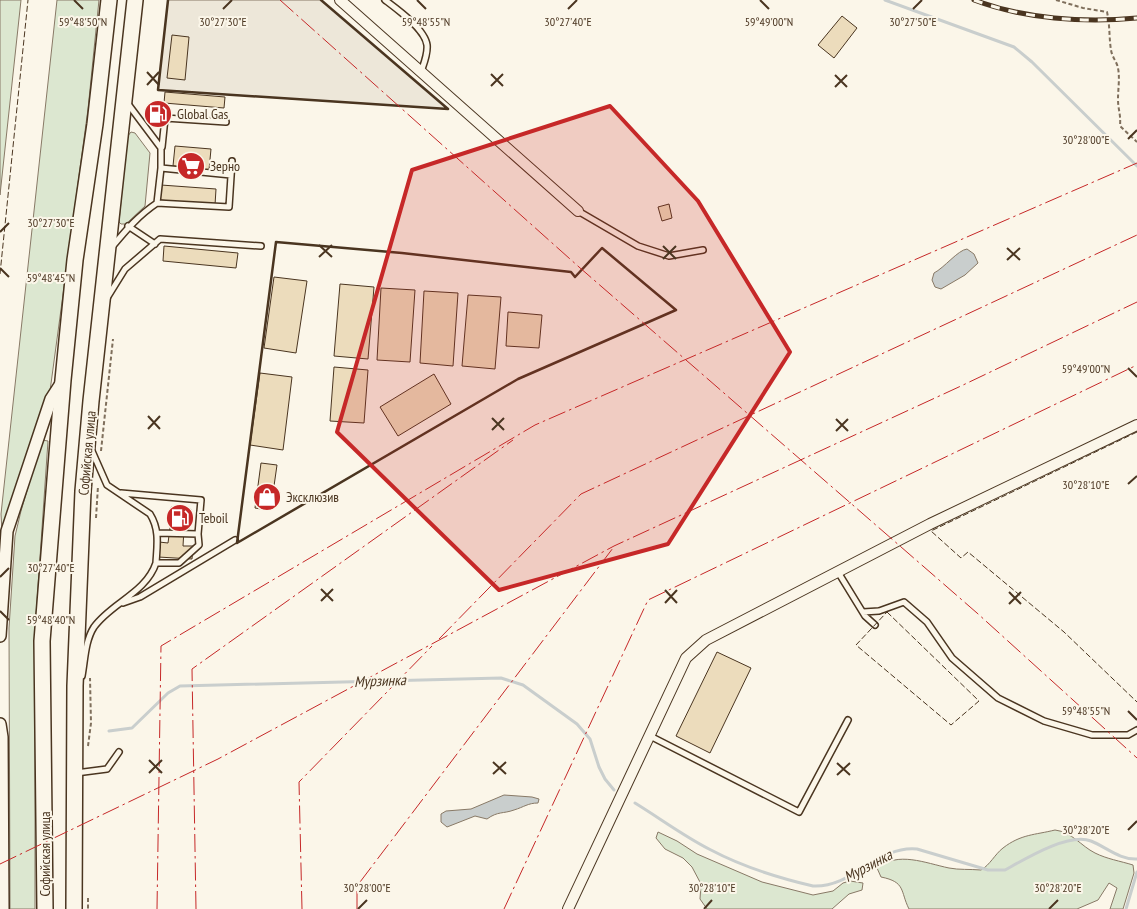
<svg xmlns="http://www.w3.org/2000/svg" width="1137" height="909" viewBox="0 0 1137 909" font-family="'PT Sans Narrow',sans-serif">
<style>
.green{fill:#dce7d0;stroke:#887966}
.parking{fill:#ede7d9;stroke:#887966}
.water{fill:#c9cecd;stroke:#887966}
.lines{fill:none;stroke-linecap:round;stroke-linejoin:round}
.stream{stroke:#c9cecd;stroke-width:3}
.building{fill:#ecdcbc;stroke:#4a3520}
.service-casing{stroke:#4a3520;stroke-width:8}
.minor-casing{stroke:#4a3520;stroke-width:12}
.tertiary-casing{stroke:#4a3520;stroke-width:14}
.primary-casing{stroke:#4a3520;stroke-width:18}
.path{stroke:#7f6f5c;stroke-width:2;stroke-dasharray:4 2.5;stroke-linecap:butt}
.service{stroke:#fbf6e9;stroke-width:5}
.minor{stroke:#fbf6e9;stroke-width:10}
.tertiary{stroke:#fbf6e9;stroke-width:11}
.primary{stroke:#fbf6e9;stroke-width:15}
.rail-casing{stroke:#4a3520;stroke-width:5}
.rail{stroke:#fbf6e9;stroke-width:3;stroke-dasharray:9;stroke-linecap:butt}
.fence{stroke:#4a3520;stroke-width:1;stroke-dasharray:6 2.5;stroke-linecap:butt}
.wall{stroke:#4a3520;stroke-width:2.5}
.power{stroke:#c62828;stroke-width:1;stroke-dasharray:18 4 2.5 4;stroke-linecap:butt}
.marked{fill:#c62828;fill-opacity:0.2;stroke:#c62828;stroke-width:4;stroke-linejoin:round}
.ticks{fill:none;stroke:#4a3520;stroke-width:2}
.labels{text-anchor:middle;stroke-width:4;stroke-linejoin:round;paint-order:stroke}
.poi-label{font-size:14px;fill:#4a3520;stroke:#fbf6e9;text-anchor:start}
.street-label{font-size:14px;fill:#4a3520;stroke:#fbf6e9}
.water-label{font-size:15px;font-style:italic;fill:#4a3520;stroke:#fbf6e9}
.ticks-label{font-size:12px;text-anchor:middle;fill:#4a3520;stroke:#fbf6e9;stroke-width:4;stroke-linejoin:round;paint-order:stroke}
</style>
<rect width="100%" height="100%" fill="#fbf6e9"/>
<!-- green -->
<path class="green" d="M0,0H21L0,195Z
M57,0H99L88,109L50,391L2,532L1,514Z
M131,132L135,133L150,153L145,206L126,224H121L119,222L127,137Z
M42,440L48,441L35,630V909H10L9,628L15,536L21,511Z
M1055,830C1072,832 1081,846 1095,853C1107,859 1120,861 1133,865L1134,873L1123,909H1110L1117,888L1109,883L1098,900L1077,909H909C900,891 906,882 881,877L877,868C898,851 925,863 949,868C959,870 970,869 981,870C990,865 995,854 1003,848C1021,834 1035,835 1055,830Z
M658,832L677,841L697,854L762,882L813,895L833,891L843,883L850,881L863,883L862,890L849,894L832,909H707L700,899L701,884L692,867L683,858L665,849L656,838Z"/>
<!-- parking -->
<path class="parking" d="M168,0H321L448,109L158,90Z"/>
<!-- water -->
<path class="water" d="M967,249L974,254L978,263L965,275L941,289L935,287L932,280L934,273C944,268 958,250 967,249Z
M504,795L532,797L539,799L538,803C528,803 524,807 514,810C503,814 498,811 487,819L475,816L447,827L441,822V814L446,811L471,809Z"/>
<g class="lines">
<!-- stream -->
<path class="stream" d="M885,0L1014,47L1032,62L1137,166
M109,731L132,728L168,693L180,686L501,678L523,685L577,724L590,739L599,767L605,779L614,790
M635,803C661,819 685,837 711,850C743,867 779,878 813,886C853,888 878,845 917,849L988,870H1005C1025,859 1069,832 1091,841C1106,847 1120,860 1137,859
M1126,909L1137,872"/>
</g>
<!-- building -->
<path class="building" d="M842,16L857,28L834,58L818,45Z
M172,35L189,37L185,80L167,78Z
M165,92L225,97L224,108L164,103Z
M175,146L211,149L209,170L173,166Z
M161,185L216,189L215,205L160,200Z
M669,204L672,218L662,221L658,207Z
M164,246L238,253L236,268L163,261Z
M274,277L307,281L296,353L264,348Z
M340,284L374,287L368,359L334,356Z
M381,288L415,290L410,362L377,360Z
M424,291L458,293L453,366L420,363Z
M468,295L501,297L495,369L462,366Z
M508,312L542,315L539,348L506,346Z
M334,367L368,370L364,423L330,421Z
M260,373L292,377L283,450L250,445Z
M434,374L451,404L398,436L380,407Z
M261,463L277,465L271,507L267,510L255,508Z
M171,507L191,509L189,529L170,528Z
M170,528L184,529L183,546H193L192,559L158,557L159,542L168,543Z
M717,652L751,668L710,753L676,736Z"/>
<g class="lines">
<defs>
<path id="service" d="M385,0C397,9 425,29 427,45C428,54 424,63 421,72
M162,147L165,118L226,122
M161,168L231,175
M157,203L229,207L232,161
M578,211L638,246L669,256L703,250
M128,226L155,244
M112,247C126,230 139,215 157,203L161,168V148L128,104
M107,298L125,269L160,239L261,246
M92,451L107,485L150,514C160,530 157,546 156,563H179L199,545L198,534L157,533
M121,493L201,500L198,534
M838,572L865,616L875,625
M123,603L140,597L235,540
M863,612L879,611L904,602L927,622L952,658L998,698L1044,721L1092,735H1128L1137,730
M82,676C85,660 85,641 94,627C111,603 146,593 156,563
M650,736L799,812L848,720
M76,773L107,769L119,752"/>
<path id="minor" d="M340,0L578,211
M568,909L686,658L706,640L930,524L1137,425"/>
<path id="tertiary" d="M0,636L7,531L51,399L62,382
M0,724L2,737L3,909"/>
<path id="primary" d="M45,909L42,641L63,380L75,260L95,124L109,0
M74,909L75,686L83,491L91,401L135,0"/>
</defs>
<!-- service casing -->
<use href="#service" class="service-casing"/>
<!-- minor casing -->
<use href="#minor" class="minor-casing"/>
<!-- tertiary casing -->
<use href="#tertiary" class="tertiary-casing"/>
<!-- primary casing -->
<use href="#primary" class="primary-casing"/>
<!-- path -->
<path class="path" d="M1056,0L1083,8L1107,12C1110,25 1109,38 1111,50C1112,57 1117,62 1118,68C1120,78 1118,89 1118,99C1118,110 1121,114 1120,126L1137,142
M101,451L113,339
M96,518L98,486
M88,746L91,723L90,678
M88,898V909"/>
<!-- service -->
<use href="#service" class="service"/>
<!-- minor -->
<use href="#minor" class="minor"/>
<!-- tertiary -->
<use href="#tertiary" class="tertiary"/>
<!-- primary -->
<use href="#primary" class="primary"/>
<defs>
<path id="rail" d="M974,0C1024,19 1084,23 1137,18"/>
</defs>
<!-- rail casing -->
<use href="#rail" class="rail-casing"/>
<!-- rail -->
<use href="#rail" class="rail"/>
<!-- fence -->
<path class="fence" d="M0,274L28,0
M1137,432L931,531L961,558L968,552L1064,632L1137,702
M887,612L979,701L951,725L856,645Z"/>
<!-- wall -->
<path class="wall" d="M168,0L158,90L448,109
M321,0L448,109
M276,242L402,253L571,272L575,277L602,248L676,310L518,379L237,543Z"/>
<!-- power -->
<path class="power" d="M280,0L579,267L977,613L1137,758
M439,639L581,494L1137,235
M0,864L218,759L614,546L961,386L1137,302
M157,909L161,646L535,425L1137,163
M196,909L192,669L513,440
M302,909L299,782L432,646
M357,909V886L613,548
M504,909L648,600L1137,365"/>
</g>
<!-- marked area -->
<path class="marked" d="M610,106L698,201L790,352L668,544L499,590L337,432L412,170Z"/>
<!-- ticks -->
<path class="ticks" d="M74,0L83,9M417,0L426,9M760,0L769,9M223,9L232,0M568,9L577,0M913,9L922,0M147,72L159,85M491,74L503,86M835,75L847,87M147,85L159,72M491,86L503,74M835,87L847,75M1128,139L1137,130M0,232L9,223M319,245L332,257M663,246L676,259M1007,248L1020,260M319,257L332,245M663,259L676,246M1007,260L1020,248M0,268L9,277M1128,368L1137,377M148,416L160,429M492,418L504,430M836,419L848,431M148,429L160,416M492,430L504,418M836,431L848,419M1128,484L1137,476M0,577L9,568M321,589L333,601M665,590L677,603M1009,592L1021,604M321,601L333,589M665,603L677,590M1009,604L1021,592M0,611L9,620M1128,711L1137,720M149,760L162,773M493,762L506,774M837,763L850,775M149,773L162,760M493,774L506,762M837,775L850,763M1128,830L1137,821M358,909L367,900M704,909L712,900M1049,909L1058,900"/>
<!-- icons -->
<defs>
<symbol id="fuel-disc" viewBox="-11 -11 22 22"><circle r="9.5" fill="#c62828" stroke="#fbf6e9"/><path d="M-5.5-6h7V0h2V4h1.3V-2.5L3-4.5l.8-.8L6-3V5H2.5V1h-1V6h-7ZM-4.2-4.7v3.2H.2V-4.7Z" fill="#fff"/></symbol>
<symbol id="supermarket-disc" viewBox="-11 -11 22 22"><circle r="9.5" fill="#c62828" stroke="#fbf6e9"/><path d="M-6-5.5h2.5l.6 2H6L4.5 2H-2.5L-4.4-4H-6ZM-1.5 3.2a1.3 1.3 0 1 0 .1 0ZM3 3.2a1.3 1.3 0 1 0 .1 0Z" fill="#fff"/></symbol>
<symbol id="shop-disc" viewBox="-11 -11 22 22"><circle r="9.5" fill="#c62828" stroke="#fbf6e9"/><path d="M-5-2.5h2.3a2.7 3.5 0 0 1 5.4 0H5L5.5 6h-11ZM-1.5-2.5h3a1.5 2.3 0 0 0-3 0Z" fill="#fff"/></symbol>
</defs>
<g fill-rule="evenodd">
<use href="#fuel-disc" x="142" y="98" width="32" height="32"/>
<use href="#supermarket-disc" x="175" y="150" width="32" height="32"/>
<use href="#shop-disc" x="251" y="481" width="32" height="32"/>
<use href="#fuel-disc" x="164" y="502" width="32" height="32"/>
</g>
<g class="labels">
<!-- poi labels -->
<g class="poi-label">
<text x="177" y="119">Global Gas</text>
<text x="210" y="171">Зерно</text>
<text x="286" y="502">Эксклюзив</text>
<text x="199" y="523">Teboil</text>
</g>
<!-- street labels -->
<g class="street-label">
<text transform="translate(87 453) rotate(-85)" y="5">Софийская улица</text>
<text transform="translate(45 854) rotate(-90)" y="5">Софийская улица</text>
</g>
<!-- water labels -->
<g class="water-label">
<text transform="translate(380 681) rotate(-2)" y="5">Мурзинка</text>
<text transform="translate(868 866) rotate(-28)" y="5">Мурзинка</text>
</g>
</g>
<g class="ticks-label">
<text x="83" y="26">59°48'50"N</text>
<text x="223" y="26">30°27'30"E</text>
<text x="426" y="26">59°48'55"N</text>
<text x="568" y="26">30°27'40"E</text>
<text x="769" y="26">59°49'00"N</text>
<text x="913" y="26">30°27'50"E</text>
<text x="1086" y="144">30°28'00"E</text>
<text x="51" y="227">30°27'30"E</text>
<text x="51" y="282">59°48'45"N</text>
<text x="1086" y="373">59°49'00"N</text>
<text x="1086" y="489">30°28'10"E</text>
<text x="51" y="572">30°27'40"E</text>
<text x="51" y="624">59°48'40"N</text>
<text x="1086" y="715">59°48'55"N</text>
<text x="1086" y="834">30°28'20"E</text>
<text x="367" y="892">30°28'00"E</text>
<text x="1058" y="892">30°28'20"E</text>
<text x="712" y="892">30°28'10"E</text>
</g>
</svg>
